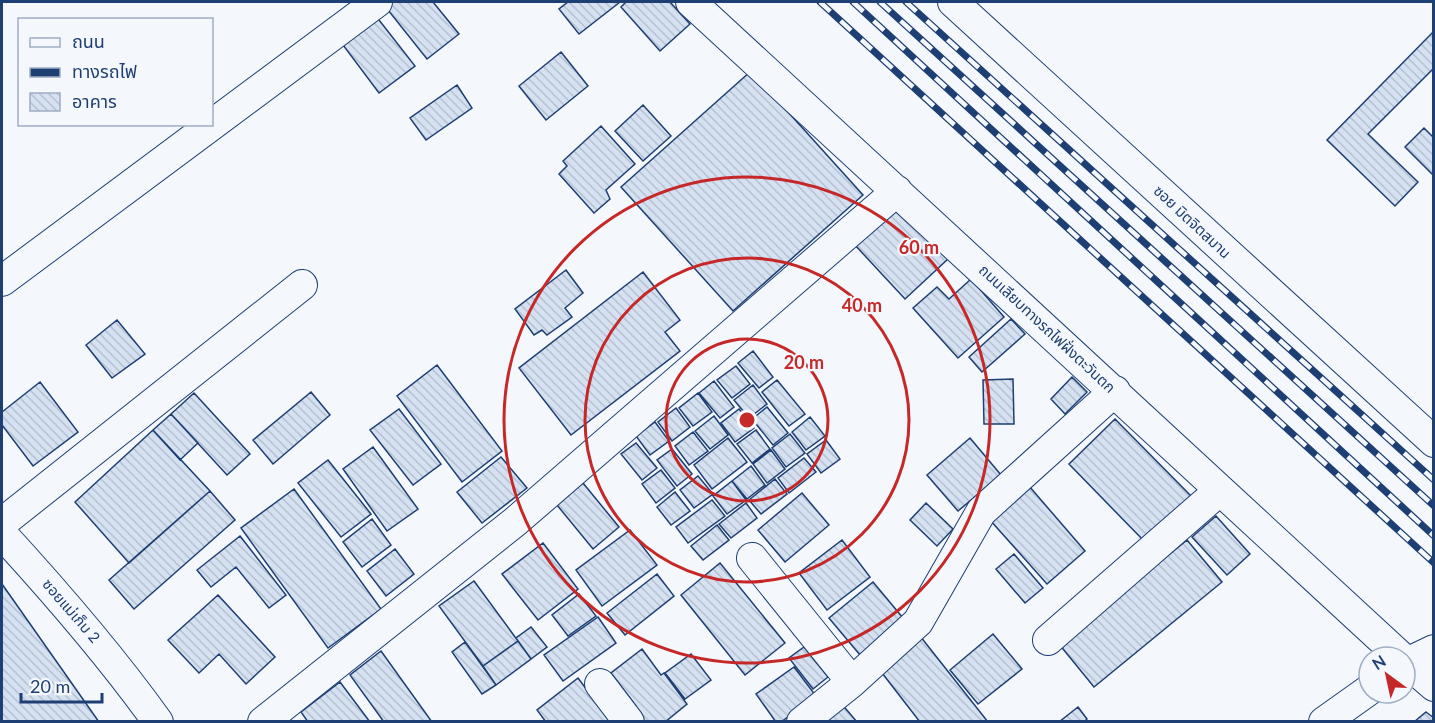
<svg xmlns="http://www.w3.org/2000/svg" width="1435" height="723" viewBox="0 0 1435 723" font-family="Lato,'Noto Sans Thai',sans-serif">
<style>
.building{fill:url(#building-back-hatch);stroke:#1d3f73;stroke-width:1.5}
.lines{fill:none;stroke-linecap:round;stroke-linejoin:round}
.minor-casing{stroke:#1d3f73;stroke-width:32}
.minor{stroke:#f4f7fb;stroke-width:30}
.rail-casing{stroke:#1d3f73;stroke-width:7}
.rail{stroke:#f4f7fb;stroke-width:4.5;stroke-dasharray:14;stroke-linecap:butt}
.ring{fill:none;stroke:#c62828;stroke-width:3}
.labels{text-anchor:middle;stroke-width:4.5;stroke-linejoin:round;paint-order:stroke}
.street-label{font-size:15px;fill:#1d3f73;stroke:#f4f7fb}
.centre{fill:#c62828;stroke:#f4f7fb;stroke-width:3}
.ring-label{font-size:18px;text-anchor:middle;font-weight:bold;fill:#c62828;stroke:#f4f7fb;stroke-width:4.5;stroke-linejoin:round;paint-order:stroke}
</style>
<defs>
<pattern id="building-back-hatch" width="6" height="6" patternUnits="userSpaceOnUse" patternTransform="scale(1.5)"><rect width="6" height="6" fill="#d5e0f0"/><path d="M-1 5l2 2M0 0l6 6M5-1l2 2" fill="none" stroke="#b6c1d1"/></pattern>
</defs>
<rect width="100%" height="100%" fill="#f4f7fb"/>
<!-- building -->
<path class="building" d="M389,2H433L459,34L427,59L384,5Z
M568,2H620L579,34L559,9Z
M626,2H670L690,24L660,51L621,7Z
M372,11L415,66L379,93L337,37Z
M1434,31V68L1368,134L1418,182L1395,206L1327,140Z
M561,52L588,86L546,120L519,86Z
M751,71L863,195L733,311L621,187Z
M457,85L472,108L426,140L410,118Z
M643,105L671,136L643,161L615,131Z
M601,126L635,164L606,190L610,199L594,213L559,174L567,166L563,161Z
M1424,128L1434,138V176L1405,147Z
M897,204L948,259L905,299L854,244Z
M566,270L583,293L565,308L572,317L547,335L542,330L534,335L515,309Z
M643,272L680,320L665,332L680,351L571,435L519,368Z
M971,279L1004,317L958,358L913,308L937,287L949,299Z
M1011,319L1025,334L982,372L969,357Z
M117,320L145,354L112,378L86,345Z
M753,351L773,377L759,388L738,363Z
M437,365L502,451L462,482L397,396Z
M736,366L750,384L732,398L717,380Z
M1072,377L1087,392L1065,414L1051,399Z
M1013,379L1014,424H984L983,380Z
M777,380L805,414L789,426L762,392Z
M714,381L734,407L720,418L699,393Z
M40,382L78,432L33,466L2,425V412Z
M753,385L767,404L749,418L734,400Z
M311,392L330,415L273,464L253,440Z
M194,393L250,454L227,475L171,414Z
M698,393L712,412L693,426L679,408Z
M767,407L788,433L773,445L752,419Z
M676,408L690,427L672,441L658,422Z
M399,409L441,464L413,485L370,430Z
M739,409L754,428L735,442L721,423Z
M171,414L198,443L180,460L153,430Z
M714,416L728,435L710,449L695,431Z
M810,417L825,436L806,450L792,432Z
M1115,419L1191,496L1144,541L1069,464Z
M655,422L669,441L650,455L636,436Z
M153,430L210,491L129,563L75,502Z
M756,430L770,449L752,463L737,444Z
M693,432L708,451L689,465L675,446Z
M790,434L805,453L786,467L772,448Z
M728,438L747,462L712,489L694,465Z
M970,438L1001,475L958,511L927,475Z
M826,440L840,459L821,473L807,454Z
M636,443L657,468L642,480L621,454Z
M373,447L418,509L387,531L343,469Z
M672,449L692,474L677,486L657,460Z
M771,450L785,469L767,483L753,464Z
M501,457L527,488L482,523L457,492Z
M804,458L816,472L789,493L778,478Z
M328,460L371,514L341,537L298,483Z
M751,466L765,485L747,499L732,481Z
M661,470L675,488L656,503L642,484Z
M698,476L713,494L694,508L680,490Z
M775,479L787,494L761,514L749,500Z
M732,481L746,500L727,514L713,496Z
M583,483L619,527L593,549L557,505Z
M1029,486L1085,551L1047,584L990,520Z
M294,489L381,609L328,648L241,528Z
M210,491L235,520L134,609L109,580Z
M675,492L690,511L671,525L657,507Z
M802,493L829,525L785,562L758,530Z
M712,500L725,516L688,543L676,527Z
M746,503L757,518L731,538L719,524Z
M926,503L953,529L937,546L910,520Z
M1216,516L1250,554L1227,575L1192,537Z
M372,519L391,545L362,567L343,542Z
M717,525L729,540L703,560L691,546Z
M630,530L657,565L602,606L576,570Z
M240,536L286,595L269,608L236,567L211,587L197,570Z
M842,540L870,577L827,610L799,573Z
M1187,540L1222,582L1094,687L1059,644Z
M543,543L578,589L538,620L502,574Z
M395,549L414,574L386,596L367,571Z
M1014,554L1043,588L1025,603L996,569Z
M720,563L785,643L745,675L681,595Z
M657,574L674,596L625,635L607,613Z
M474,581L518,641L483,666L439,606Z
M873,582L903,618L860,655L829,618Z
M2,584L99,722H2Z
M579,594L596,616L568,636L552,615Z
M218,595L275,657L246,684L219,654L199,673L168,640Z
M598,617L616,643L563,681L544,655Z
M531,627L547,647L531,659L516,638Z
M993,634L1022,669L978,704L950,670Z
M920,636L988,722H920L879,669Z
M518,641L531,659L496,685L483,666Z
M465,642L496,685L482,694L452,652Z
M804,647L828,677L813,689L789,658Z
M642,649L661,675L664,673L687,704L665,722H635L628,712L636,706L611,673Z
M381,651L432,722H384L350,675Z
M691,654L711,680L685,699L665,673Z
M794,667L816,696L781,722H776L756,694Z
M578,678L611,722H546L537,710Z
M340,682L370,722H308L301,712Z
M840,702L857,722H817Z
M1078,707L1087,719L1084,722H1059Z
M1426,712L1434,718V722H1414Z"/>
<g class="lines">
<defs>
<path id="minor" d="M691,2L1401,657
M953,2L1434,442
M2,281L377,2
M2,523L302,285
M2,534C57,594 110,655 158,722
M752,558L852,682
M1048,640L1219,491
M1405,661L1434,686
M1405,664L1434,650
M600,684L629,722
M263,722L516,521L897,191
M802,722L852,682L918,622L981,512L1115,391
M1324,722L1369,690"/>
</defs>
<!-- minor casing -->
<use href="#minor" class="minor-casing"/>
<!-- minor -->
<use href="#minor" class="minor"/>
<defs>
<path id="rail" d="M820,2L1434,563
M853,2L1434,536
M880,2L1434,506
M906,2L1434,480"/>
</defs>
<!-- rail casing -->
<use href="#rail" class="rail-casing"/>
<!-- rail -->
<use href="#rail" class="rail"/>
</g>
<!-- distance rings -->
<g class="ring">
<circle cx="747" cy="420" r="81"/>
<circle cx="747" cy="420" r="162"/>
<circle cx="747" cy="420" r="243"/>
</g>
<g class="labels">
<!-- street labels -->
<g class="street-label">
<text transform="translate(1192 222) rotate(43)" y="5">ซอย มิตจิตสมาน</text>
<text transform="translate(1047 329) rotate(43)" y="5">ถนนเลียบทางรถไฟฝั่งตะวันตก</text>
<text transform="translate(71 611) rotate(49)" y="5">ซอยแม่เก็บ 2</text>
</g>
</g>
<circle cx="747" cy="420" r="9" class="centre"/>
<g class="ring-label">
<text x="919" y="254">60 m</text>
<text x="862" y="312">40 m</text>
<text x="804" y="369">20 m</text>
</g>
<!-- border -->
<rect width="1435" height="723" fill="none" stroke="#1d3f73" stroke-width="6"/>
<!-- legend -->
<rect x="18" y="18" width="195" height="108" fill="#f4f7fb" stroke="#9eadc5" stroke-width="1.5"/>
<rect x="30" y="38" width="30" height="9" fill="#f4f7fb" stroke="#9eadc5" stroke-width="1.5"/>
<text x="72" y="48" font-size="18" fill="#1d3f73">ถนน</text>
<rect x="30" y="68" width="30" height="9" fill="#1d3f73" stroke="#9eadc5" stroke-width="1.5"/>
<text x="72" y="78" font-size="18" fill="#1d3f73">ทางรถไฟ</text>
<rect x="30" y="93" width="30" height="18" fill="url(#building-back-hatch)" stroke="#9eadc5" stroke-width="1.5"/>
<text x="72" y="108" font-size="18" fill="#1d3f73">อาคาร</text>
<!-- north arrow -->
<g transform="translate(1387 675) rotate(327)"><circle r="28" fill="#f4f7fb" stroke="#9eadc5" stroke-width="1.5"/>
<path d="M0-4.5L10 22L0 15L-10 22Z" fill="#c62828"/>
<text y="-9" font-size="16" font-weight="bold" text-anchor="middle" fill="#1d3f73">N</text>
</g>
<!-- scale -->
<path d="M21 693v9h81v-9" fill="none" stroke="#1d3f73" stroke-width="3"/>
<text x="30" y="693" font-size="18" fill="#1d3f73" stroke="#f4f7fb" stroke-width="4.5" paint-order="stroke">20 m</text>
</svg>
